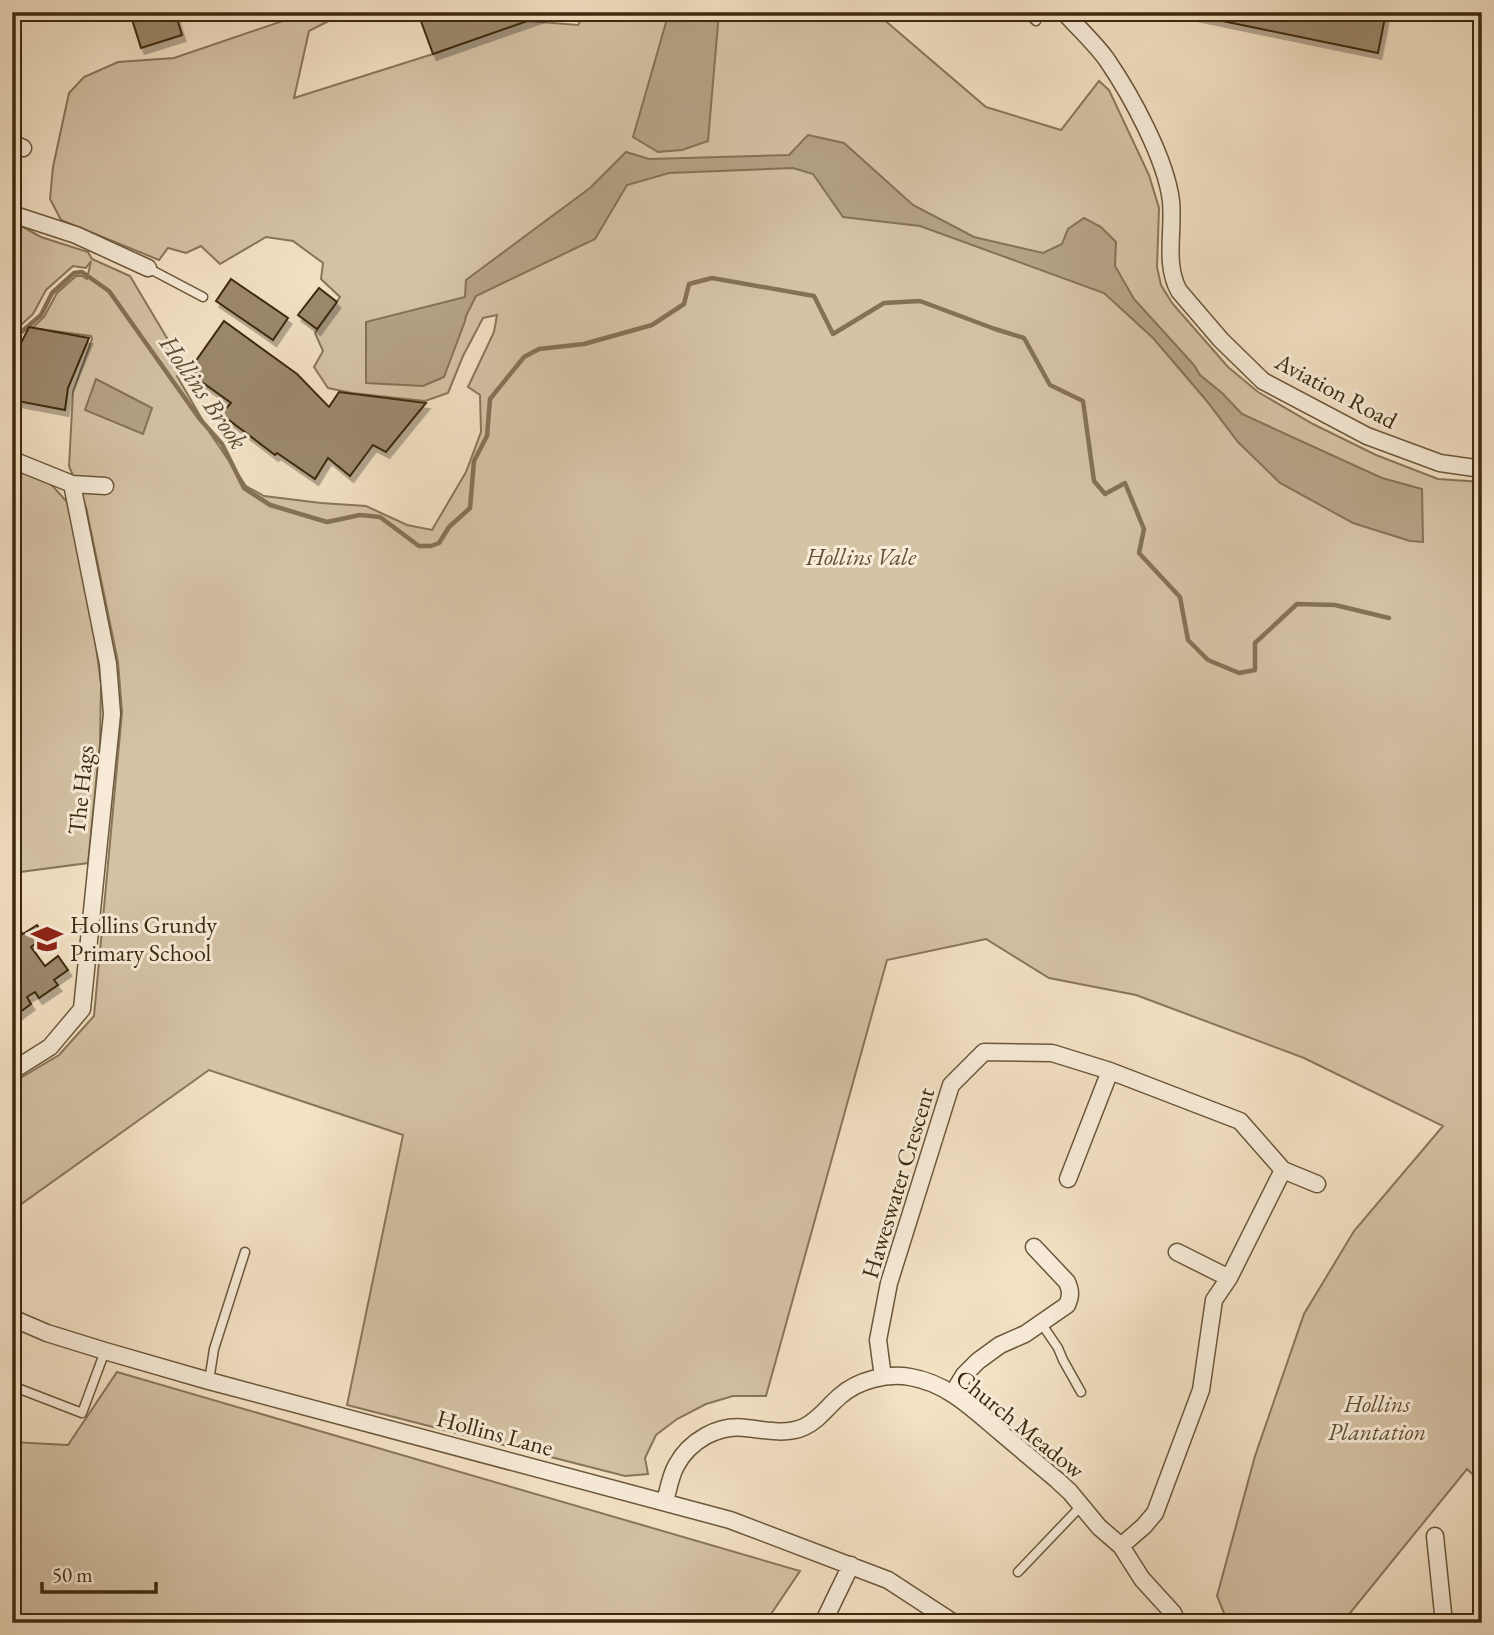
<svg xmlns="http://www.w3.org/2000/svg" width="1494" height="1635" viewBox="0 0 1494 1635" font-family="'EB Garamond',serif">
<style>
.green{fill:#d5c3a6;stroke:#88765a;stroke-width:2}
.water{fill:#b5a386;stroke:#857256;stroke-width:2}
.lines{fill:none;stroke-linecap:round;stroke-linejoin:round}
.stream{stroke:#857256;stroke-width:4.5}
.building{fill:#9c896d;stroke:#3c290d;stroke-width:2;filter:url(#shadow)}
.service-casing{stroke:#6a573b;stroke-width:11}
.minor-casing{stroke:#6a573b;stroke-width:19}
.service{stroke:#f8ecd9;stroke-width:8}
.minor{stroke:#f8ecd9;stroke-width:16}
.labels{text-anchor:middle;stroke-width:6;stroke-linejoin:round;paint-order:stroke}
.street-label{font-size:24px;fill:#3c290d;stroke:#f8ecd9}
.park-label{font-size:24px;font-style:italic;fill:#625033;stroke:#f8ecd9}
.poi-label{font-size:24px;fill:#3c290d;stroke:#f8ecd9;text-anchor:start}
.water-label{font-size:26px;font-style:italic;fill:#604e31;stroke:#f8ecd9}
</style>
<defs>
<filter id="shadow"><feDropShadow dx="3.5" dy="6" stdDeviation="0" flood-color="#0004"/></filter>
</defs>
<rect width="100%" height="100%" fill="#f4e2c5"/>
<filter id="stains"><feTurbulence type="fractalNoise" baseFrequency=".00286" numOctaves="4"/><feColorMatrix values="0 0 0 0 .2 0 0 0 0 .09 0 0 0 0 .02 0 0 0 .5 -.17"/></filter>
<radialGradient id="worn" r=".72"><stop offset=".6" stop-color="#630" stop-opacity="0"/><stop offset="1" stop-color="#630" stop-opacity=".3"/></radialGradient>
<!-- green -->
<path class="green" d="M309,12H346L309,31L294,98L433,54L527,21L578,25L586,12H875L986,107L1061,130L1099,81L1109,90L1149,175L1159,208L1157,267L1161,285L1172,303L1228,367L1258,392L1313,424L1376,455L1438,479L1482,482V1483L1467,1469L1342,1623H1228L1217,1596L1255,1456L1304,1314L1354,1231L1443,1126L1304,1058L1136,995L1049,978L986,939L887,960L766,1396H733L706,1404L677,1419L656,1435L645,1458L648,1474L625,1476L347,1405L403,1135L209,1070L17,1207L12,1205V1083L59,1055L94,1016L122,712L118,662L86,507L69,466L73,392L92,339L91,336L32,328L44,317L57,293L76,276H82L87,279L91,261L86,268L73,266L46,290L33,314L12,333V221L41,237L88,252L92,259L130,276L186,370L177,376L210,433L246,486L264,496L321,503L366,506L407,525L432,530L466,472L481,432L480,395L468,387L494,332L497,315L483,318L463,356L448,393L425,401L352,393L328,388L314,367L323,351L315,333L340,297L321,279L323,263L293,241L266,237L220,264L201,246L186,253L168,248L159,260L61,220L50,199L53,167L69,93L84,77L118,62L174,58Z
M12,468L49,482L68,503L91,609L101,684L100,743L88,863L12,873Z
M117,1372L800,1571L765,1623H12V1442L68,1445Z"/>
<!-- water -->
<path class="water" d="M669,12H719L708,141L682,150L658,152L633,137Z
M808,135L844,143L913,205L974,237L1043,253L1062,244L1068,229L1084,218L1101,227L1116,242L1115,266L1134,299L1194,365L1200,375L1222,393L1242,414L1382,478L1422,489L1423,542L1410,541L1353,523L1280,483L1238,442L1206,400L1153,338L1104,293L920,226L843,217L813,174L793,168L669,173L627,185L595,239L476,296L466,316L465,321L444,377L423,386L366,383V322L465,297L466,280L590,188L626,152L649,159L789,155Z
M96,379L152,408L143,434L85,410Z"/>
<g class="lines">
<!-- stream -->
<path class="stream" d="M12,340L41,315L52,293L74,273L82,272L109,291L199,418L222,444L244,488L270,505L327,522L360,515L380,517L419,546H431L439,543L449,527L470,508L474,461L487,436L490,399L524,357L539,349L584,344L652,325L684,304L689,284L712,278L814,296L833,334L884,303L920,301L995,329L1024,338L1050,385L1083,401L1094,481L1105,494L1125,483L1144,529L1139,553L1180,597L1188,640L1208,660L1239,673L1255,670V643L1297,604L1335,605L1389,618"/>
</g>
<!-- building -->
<path class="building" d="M175,12L182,35L141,48L130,13Z
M422,12H553L433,54L418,13Z
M1179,12H1386L1378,53Z
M231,279L288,318L273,340L216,301Z
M319,288L337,302L317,329L298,315Z
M224,321L297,374L329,407L339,392L426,403L386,452L373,445L350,476L328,458L315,479L277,453L275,455L221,414L231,403L188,372Z
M29,327L89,338L68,388L65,410L12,400V361Z
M37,925L45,937L31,947L45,966L58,956L68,970L54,980L58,985L39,998L35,992L27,997L31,1004L12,1018V953L15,951L12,947V934L19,929L23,934Z"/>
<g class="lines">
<defs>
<path id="service" d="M1027,12L1036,21
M148,268L203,297
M1041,1323L1058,1348L1063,1360L1081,1392
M209,1381L214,1349L245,1252
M12,1386L82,1413L105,1351
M1018,1572L1081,1506"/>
<path id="minor" d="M1064,12C1078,28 1095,43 1107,60C1131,95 1166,159 1171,201C1174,231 1164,264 1179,291L1221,340L1263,381L1367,436L1440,463L1482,469
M12,143L23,148
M12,214L76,235L148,268
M12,458L20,463L72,484L105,486
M12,1071L50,1047L82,1009L112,714L108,664L72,484
M1068,1179L1110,1071
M1177,1252L1229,1278
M12,1318L47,1333L105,1351L209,1381L730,1520L888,1580L954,1623
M883,1377L878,1340L889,1283L951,1085L984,1052L1052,1053L1110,1071L1240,1121L1283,1170L1317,1184
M953,1393L964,1375L978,1361L1000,1345L1025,1334L1067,1305C1071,1296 1071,1291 1067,1282L1034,1247
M665,1502C668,1491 670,1477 676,1466C689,1441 718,1424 746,1428C765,1430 787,1435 804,1427C819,1420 828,1406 840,1396C858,1380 887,1373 910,1377C947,1383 973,1409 1000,1432C1019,1448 1038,1464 1057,1480L1070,1492L1099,1527L1121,1546L1142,1579L1173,1613L1178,1623
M1435,1536L1444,1623
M1121,1546L1144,1526L1155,1513L1201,1390L1214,1300L1229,1278L1283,1170
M823,1623L851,1565"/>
</defs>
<!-- service casing -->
<use href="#service" class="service-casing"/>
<!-- minor casing -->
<use href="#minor" class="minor-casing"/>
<!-- service -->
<use href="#service" class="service"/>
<!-- minor -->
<use href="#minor" class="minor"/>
</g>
<!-- icons -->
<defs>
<symbol id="school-bare" viewBox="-9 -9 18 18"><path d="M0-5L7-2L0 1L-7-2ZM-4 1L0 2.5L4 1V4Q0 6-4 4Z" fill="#8f2418" stroke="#f8ecd9" stroke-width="2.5" paint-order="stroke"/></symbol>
</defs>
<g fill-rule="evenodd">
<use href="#school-bare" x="25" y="917" width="44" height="44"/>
</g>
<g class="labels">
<!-- street labels -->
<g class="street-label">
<text transform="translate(1336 391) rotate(28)" y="8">Aviation Road</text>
<text transform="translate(81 790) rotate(-84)" y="8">The Hags</text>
<text transform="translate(898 1183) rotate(-73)" y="8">Haweswater Crescent</text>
<text transform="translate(1020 1424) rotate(39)" y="8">Church Meadow</text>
<text transform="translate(495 1433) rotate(15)" y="8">Hollins Lane</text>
</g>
<!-- park labels -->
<g class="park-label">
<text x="861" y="565">Hollins Vale</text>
<text x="1377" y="1412">Hollins<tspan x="1377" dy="28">Plantation</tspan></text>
</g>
<!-- poi labels -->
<g class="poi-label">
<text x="70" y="933">Hollins Grundy<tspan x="70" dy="28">Primary School</tspan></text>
</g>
<!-- water labels -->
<g class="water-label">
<text transform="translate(204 392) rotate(55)" y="9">Hollins Brook</text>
</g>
</g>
<!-- margin -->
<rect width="1494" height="1635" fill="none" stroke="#f4e2c5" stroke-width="42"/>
<rect x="14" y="14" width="1466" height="1607" fill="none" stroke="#3c290d" stroke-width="3.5"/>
<rect x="21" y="21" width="1452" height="1593" fill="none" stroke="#3c290d" stroke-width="2"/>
<!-- scale -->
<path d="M42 1582v10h114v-10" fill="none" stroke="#3c290d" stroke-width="3.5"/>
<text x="52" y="1582" font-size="21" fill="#3c290d" stroke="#f8ecd9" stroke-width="5" paint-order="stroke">50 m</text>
<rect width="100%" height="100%" filter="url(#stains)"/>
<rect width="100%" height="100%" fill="url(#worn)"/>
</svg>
